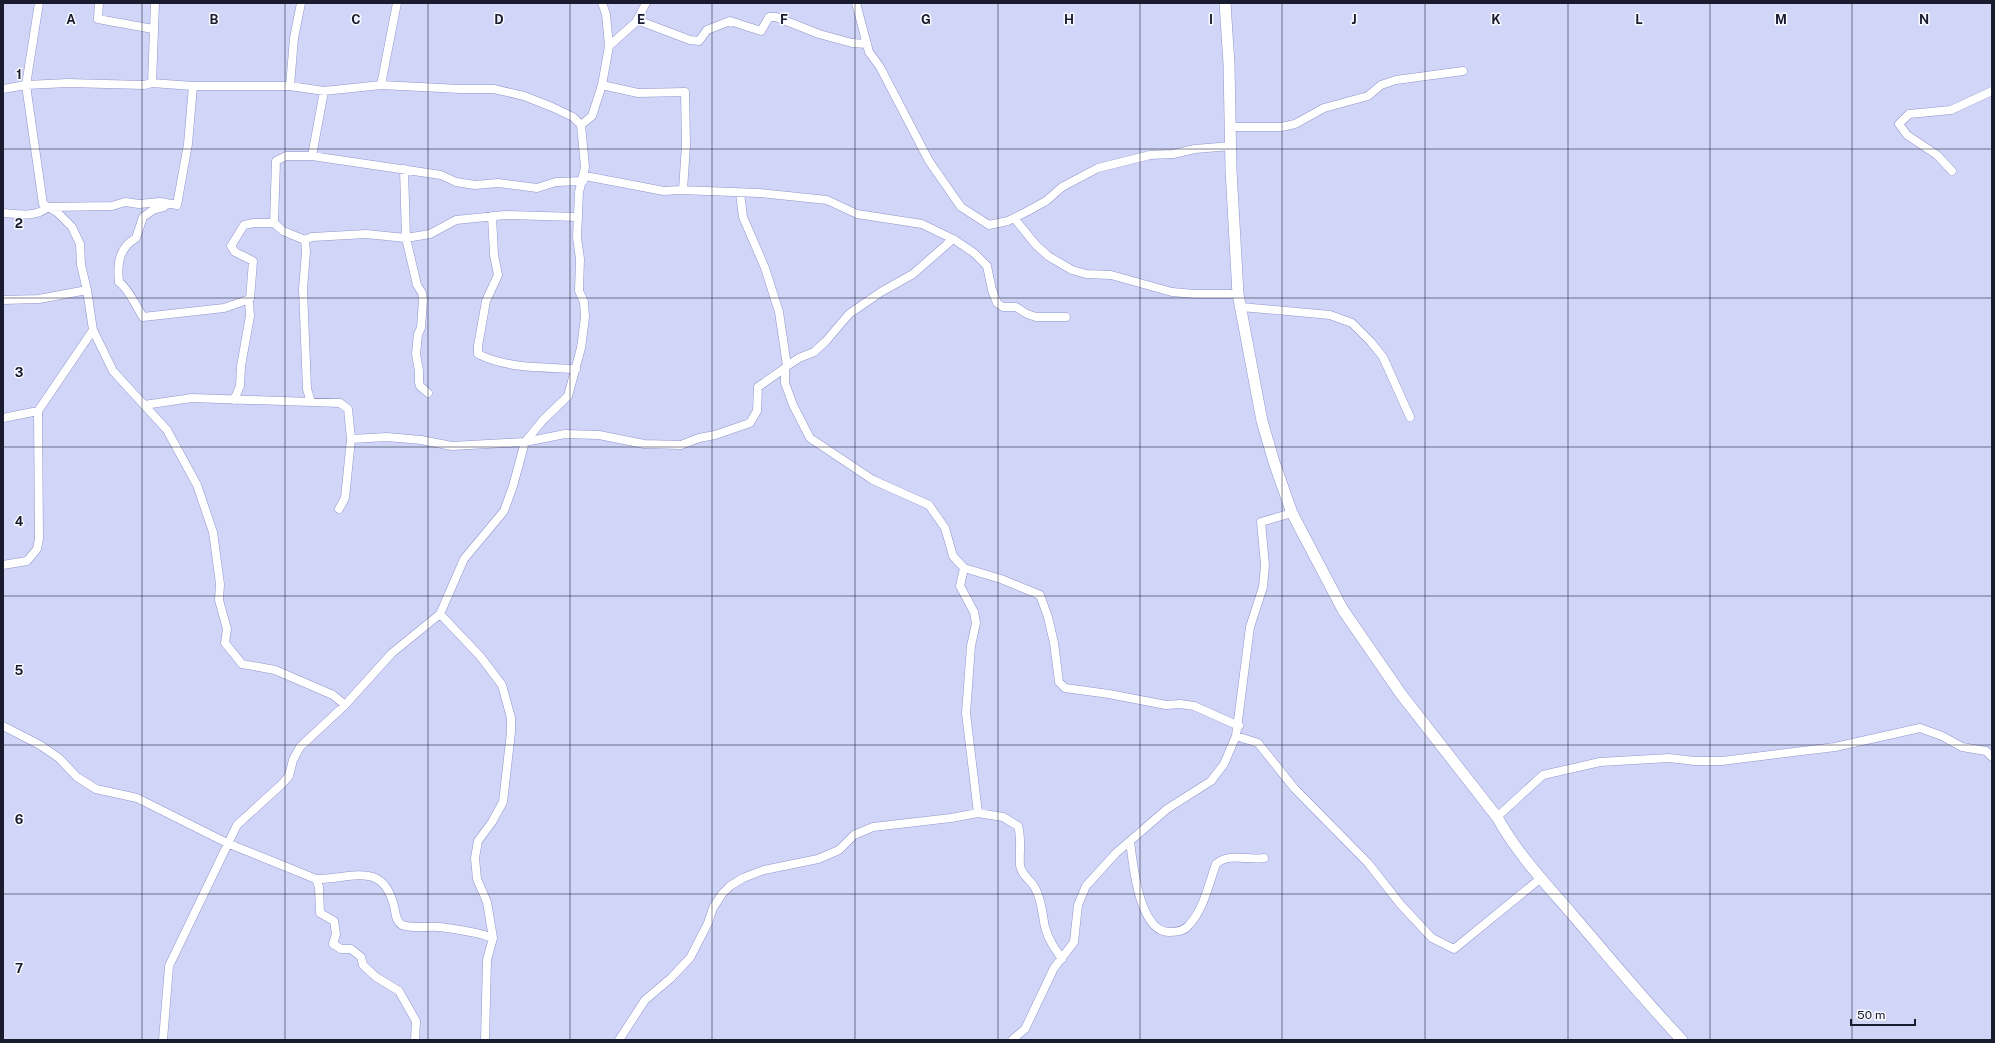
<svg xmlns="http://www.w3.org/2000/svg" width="1995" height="1043" viewBox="0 0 1995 1043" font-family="'Public Sans',sans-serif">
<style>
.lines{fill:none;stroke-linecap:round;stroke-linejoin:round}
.street-casing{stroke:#9096cb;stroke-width:9}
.secondary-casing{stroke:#9096cb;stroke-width:12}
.street{stroke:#fff;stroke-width:8}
.secondary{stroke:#fff;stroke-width:11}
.grid{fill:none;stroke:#191b2f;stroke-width:1;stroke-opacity:0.55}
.grid-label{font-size:13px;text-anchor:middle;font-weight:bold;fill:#191b2f;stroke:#f8f9ff;stroke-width:3;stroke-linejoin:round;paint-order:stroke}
</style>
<rect width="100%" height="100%" fill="#d1d6f8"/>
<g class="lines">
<defs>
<path id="street" d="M39,3L26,85L43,204L57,212L72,227L80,244L81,265L87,290L93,330L113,371L167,430L197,485L213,532L220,584L219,600L227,629L225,643L242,664L275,670L333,695L345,705L300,747L293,760L289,776L282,784L237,825L169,966L163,1040
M99,3L98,19L153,29
M856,3L869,52L880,67L929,161L961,207L989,225L1008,221L1026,212L1046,201L1062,187L1098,168L1150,155L1173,154L1195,149L1231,146
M637,20L690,40L699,41L707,30L730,21L761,31L769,17H776L819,34L852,43L867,44
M609,46L636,22L646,3
M152,83L155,3
M381,85L397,3
M602,85L638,93L685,92L686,145L683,190
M290,86L294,38L301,3
M3,89L26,85L68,83L144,85L152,83L193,86H290L324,91L381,85L460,89H494L524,96L552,107L573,117L581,125L592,116L602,85L609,46L606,14L602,3
M1230,127H1281L1295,124L1324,108L1368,96L1381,85L1396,80L1463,71
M312,156L324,91
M404,169L406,238L417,285L422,293L423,300L421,328L418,334L416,354L419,371V382L420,386L428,393
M1952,171L1937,155L1907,135L1899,124L1909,114L1951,110L1992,91
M585,176L664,191L680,190L759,193L827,200L857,214L922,224L955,240L974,253L987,266L992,290L997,303L1003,307H1016L1027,314L1036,317H1066
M740,193L743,217L765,268L779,312L787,366L785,368V383L793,405L810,438L873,480L929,505L945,528L953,556L964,568L1001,579L1040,595L1048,617L1054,643L1059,682L1065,688L1109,694L1166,705L1180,704L1194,706L1239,726
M166,203L164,207L153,210L143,217L136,238C119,248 117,263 119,282C128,288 136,306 143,317L224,308L250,299L253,261L235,252L231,246L244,225L254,223H274L276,161L286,156H312L441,175L456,182L475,185L498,183L537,188L556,182L583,181
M3,213C18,214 35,218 48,207L112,206L125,202L139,204L160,202L177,205L188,144L193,86
M492,216L494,255L498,275L486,301L478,346V354C508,369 543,367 576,369
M1014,218L1036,245L1048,256L1072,270L1086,274L1111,275L1172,292L1195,294H1238
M274,223L283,231L305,240L306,252L303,289L307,389L311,402
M305,240L312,237L366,234L406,238L430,234L456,220L466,219L505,215L578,217
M3,300L39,299L87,290
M1241,307L1330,315L1352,323L1371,342L1383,357L1410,417
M787,366L799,358L814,352L826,341L849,314L881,292L913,274L953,239
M234,400L240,386L241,366L250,316L249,300
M144,405L192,398L340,403L348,409L351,439L387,437L421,440L452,446L525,442L565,434L599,435L644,444L681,445L699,438L715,435L750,423L757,411L758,387L785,368
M3,418L38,411
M339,509L345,498L351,439
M3,565L27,561L37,549L39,539L38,411L93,330
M964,568L960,586L974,612L976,623L971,646L966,713L978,813
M440,614L480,656L502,685L511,718V732L503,802L492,822L478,841L475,858L477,879L487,902L493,938L487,960L485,1040
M345,705L392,653L440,614L464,559L504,511L513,486L525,442L543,420L568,396L581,348L585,317L584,302L579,291L580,259L577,237L579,192L585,167L581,125
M3,726L40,745L59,758L77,777L96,789L137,798L227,843L316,879L319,887L320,913L334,921L336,934L333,944L341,949H351L361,957L363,965L376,977L399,991L416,1021L415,1040
M1236,736L1258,743L1295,789L1368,863L1401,905L1432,938L1454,949L1541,878
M1497,817L1543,775L1600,762L1669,758L1695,761H1722L1835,747L1920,728L1942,736L1962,747L1986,751L1992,757
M1264,858C1247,861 1229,852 1216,864C1209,883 1204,909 1189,925C1184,931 1178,932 1170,932C1139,933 1133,864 1130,841L1167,809L1211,781L1224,764L1236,736L1250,627L1263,587L1265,565L1261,522L1292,513
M316,879C349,880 382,859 394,906C396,913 395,921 402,925C412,929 428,926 439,927C456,929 476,932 493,938
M619,1040L645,1000L671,978L690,958L708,923L713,908L722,894L730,886L743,878L764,870L818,859L839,850L854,835L873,827L951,818L978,813L1003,817L1018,826C1022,839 1019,852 1020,865C1021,875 1031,880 1035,888C1042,900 1042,913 1045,927C1048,939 1055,949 1062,959
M1012,1040L1025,1029L1054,968L1074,942L1078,905L1086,886L1116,853L1130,841"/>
<path id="secondary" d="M1225,3L1229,64L1231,170L1238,294L1262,421L1274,462L1292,513L1343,610L1401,694L1497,817C1516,852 1545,883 1571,913C1608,956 1643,999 1682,1040"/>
</defs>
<!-- street casing -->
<use href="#street" class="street-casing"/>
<!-- secondary casing -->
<use href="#secondary" class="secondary-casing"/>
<!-- street -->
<use href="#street" class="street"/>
<!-- secondary -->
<use href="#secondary" class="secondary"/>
</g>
<!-- grid -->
<path class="grid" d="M142,3V1040M285,3V1040M428,3V1040M570,3V1040M712,3V1040M855,3V1040M998,3V1040M1140,3V1040M1282,3V1040M1425,3V1040M1568,3V1040M1710,3V1040M1852,3V1040M3,149H1992M3,298H1992M3,447H1992M3,596H1992M3,745H1992M3,894H1992"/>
<g class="grid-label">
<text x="71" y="24">A</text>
<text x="214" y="24">B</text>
<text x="356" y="24">C</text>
<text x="499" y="24">D</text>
<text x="641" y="24">E</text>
<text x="784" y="24">F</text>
<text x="926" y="24">G</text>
<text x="1069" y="24">H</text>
<text x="1211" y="24">I</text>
<text x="1354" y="24">J</text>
<text x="1496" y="24">K</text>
<text x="1639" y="24">L</text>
<text x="1781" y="24">M</text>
<text x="1924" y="24">N</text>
<text x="19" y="79">1</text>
<text x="19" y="228">2</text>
<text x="19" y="377">3</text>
<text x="19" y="526">4</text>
<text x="19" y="675">5</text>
<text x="19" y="824">6</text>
<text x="19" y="973">7</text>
</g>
<!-- border -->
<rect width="1995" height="1043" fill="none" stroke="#191b2f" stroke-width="8"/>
<!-- scale -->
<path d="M1851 1019v6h64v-6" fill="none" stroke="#191b2f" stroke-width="2"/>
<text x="1857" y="1019" font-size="12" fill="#191b2f" stroke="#f8f9ff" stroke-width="3" paint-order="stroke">50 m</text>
</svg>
